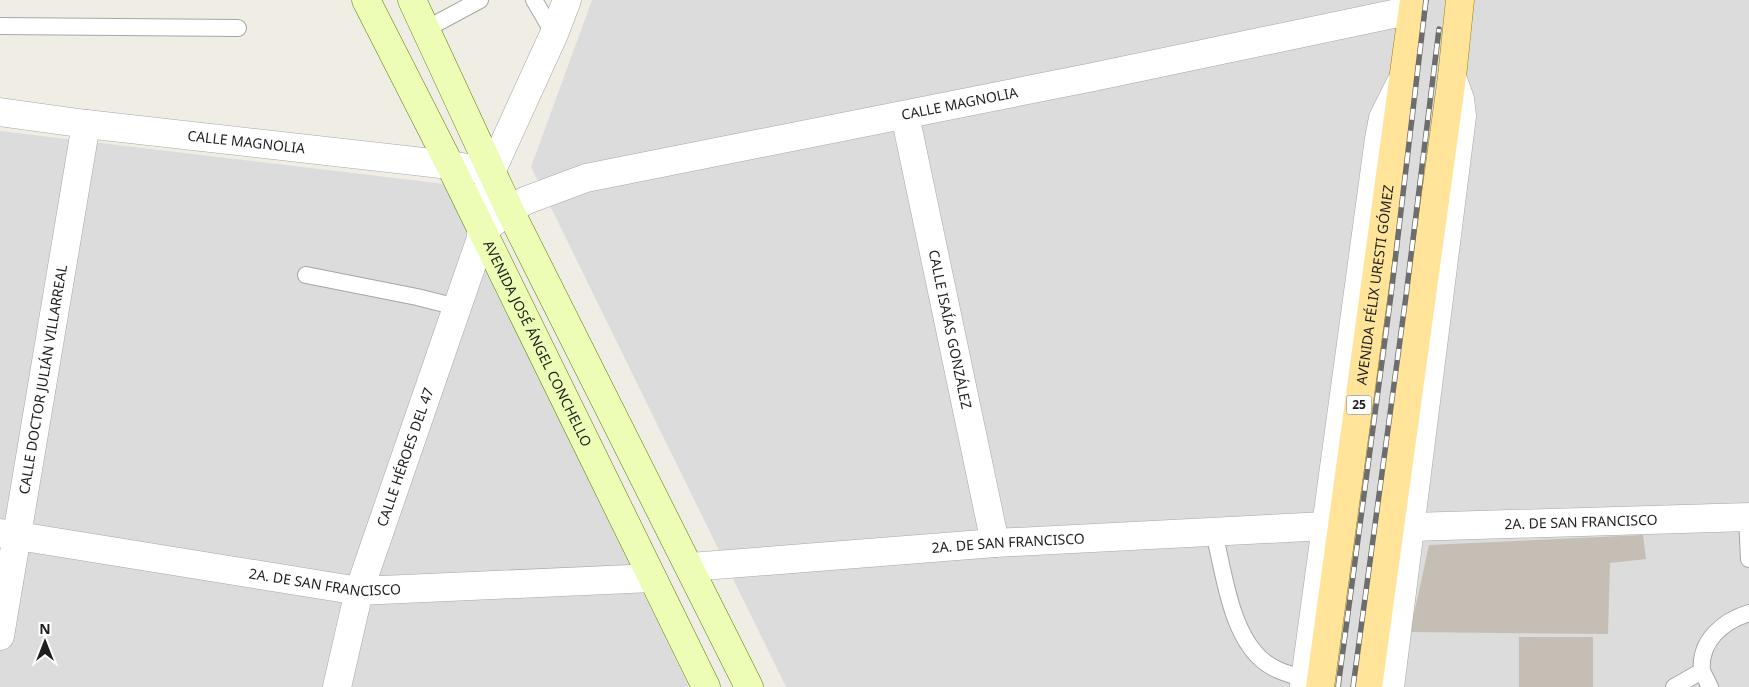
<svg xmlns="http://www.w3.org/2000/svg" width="1749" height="687" viewBox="0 0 1749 687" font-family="'Noto Sans',sans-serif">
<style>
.residential{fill:#dddcdc}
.building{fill:#c5beb4}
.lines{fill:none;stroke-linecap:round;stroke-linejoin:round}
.service-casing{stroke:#a6a6a6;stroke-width:18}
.minor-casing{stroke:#a6a6a6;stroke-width:29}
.tertiary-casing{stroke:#a6a6a6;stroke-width:29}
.secondary-casing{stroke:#597b00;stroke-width:29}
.primary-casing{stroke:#998000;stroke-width:29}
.service{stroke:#fff;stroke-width:16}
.minor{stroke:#fff;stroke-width:28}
.tertiary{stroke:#fff;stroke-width:28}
.secondary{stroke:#edfdb6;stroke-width:28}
.primary{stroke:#ffe49a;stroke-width:28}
.rail-casing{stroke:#6d6d6d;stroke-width:5.5}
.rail{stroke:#fff;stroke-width:4;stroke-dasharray:11;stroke-linecap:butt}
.labels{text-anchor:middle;stroke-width:5;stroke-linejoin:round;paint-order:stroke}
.shield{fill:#fff;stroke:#626262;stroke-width:1}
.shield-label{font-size:12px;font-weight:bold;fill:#1f1f1f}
.street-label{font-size:14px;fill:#1f1f1f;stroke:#fff}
</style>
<rect width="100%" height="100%" fill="#f0eee4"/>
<!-- residential -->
<path class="residential" d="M592,0H1749V687H786L531,167Z
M0,131L445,184L689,687H0Z"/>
<!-- building -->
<path class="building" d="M1643,535L1646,559L1610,563L1608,634L1410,632L1429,545Z
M1519,637H1593V687H1519Z"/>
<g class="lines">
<defs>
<path id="service" d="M534,0L554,34
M0,26L238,28
M426,29L480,0
M306,275L417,297L457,307
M1747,517L1749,559
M1214,533C1224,572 1230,630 1260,658C1272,670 1289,674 1305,679
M1702,671L1710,687
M1674,687L1702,671C1699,641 1723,621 1749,613"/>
<g id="minor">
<path id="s1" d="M0,112L86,124L450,165L491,172L554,34L567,0"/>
<path id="s2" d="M905,115L995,543"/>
<path id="s3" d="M483,231L509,209L527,200L586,178L1093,77L1412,10"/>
<path id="s4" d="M1412,527L1749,517"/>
<path id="s5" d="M0,533L359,591L652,578"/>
<path id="s6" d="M690,567L995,543L1326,526"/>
<path id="s7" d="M0,636L86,124"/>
</g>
<g id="tertiary">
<path id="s8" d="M337,687L359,591L480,241L491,172"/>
<path d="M1304,687L1379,139L1383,118L1400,84"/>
<path d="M1390,687L1462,116L1460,99L1452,77"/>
</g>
<g id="secondary">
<path id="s9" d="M366,0L450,165L706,687"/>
<path d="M412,0L509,209L749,687"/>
</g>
<g id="primary">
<path id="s10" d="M1320,687L1414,0"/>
<path d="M1368,687L1452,77L1460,0"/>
</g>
</defs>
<!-- service casing -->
<use href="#service" class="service-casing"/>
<!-- minor casing -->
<use href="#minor" class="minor-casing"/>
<!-- tertiary casing -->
<use href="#tertiary" class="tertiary-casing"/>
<!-- secondary casing -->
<use href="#secondary" class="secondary-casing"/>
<!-- primary casing -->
<use href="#primary" class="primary-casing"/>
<!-- service -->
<use href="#service" class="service"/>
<!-- minor -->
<use href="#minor" class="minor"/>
<!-- tertiary -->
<use href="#tertiary" class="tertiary"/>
<!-- secondary -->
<use href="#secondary" class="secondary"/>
<!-- primary -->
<use href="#primary" class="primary"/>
<defs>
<path id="rail" d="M1338,687L1391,295L1426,0
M1353,687L1406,296L1439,29"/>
</defs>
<!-- rail casing -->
<use href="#rail" class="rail-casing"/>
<!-- rail -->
<use href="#rail" class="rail"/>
</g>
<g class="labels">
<!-- shield labels -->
<rect class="shield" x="1346.5" y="395.5" width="25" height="19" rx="4"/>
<g class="shield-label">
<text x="1359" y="409">25</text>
</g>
<!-- street labels -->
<g class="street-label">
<text dy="5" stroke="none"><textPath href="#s3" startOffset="498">CALLE MAGNOLIA</textPath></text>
<text dy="5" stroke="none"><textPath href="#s1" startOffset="248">CALLE MAGNOLIA</textPath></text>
<text dy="5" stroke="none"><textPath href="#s10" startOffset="406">AVENIDA FÉLIX URESTI GÓMEZ</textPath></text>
<text dy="5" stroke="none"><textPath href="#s2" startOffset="219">CALLE ISAÍAS GONZÁLEZ</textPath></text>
<text dy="5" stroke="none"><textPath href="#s9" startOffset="384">AVENIDA JOSÉ ÁNGEL CONCHELLO</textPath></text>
<text dy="5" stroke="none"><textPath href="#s7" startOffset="260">CALLE DOCTOR JULIÁN VILLARREAL</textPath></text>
<text dy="5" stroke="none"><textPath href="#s8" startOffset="240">CALLE HÉROES DEL 47</textPath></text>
<text dy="5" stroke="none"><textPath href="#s4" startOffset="169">2A. DE SAN FRANCISCO</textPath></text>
<text dy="5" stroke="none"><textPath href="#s6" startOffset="319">2A. DE SAN FRANCISCO</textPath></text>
<text dy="5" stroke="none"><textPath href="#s5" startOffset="329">2A. DE SAN FRANCISCO</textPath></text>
</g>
</g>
<!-- north arrow -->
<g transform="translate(45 642)" stroke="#ffffff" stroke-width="4" paint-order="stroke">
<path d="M0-4L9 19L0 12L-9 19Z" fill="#1f1f1f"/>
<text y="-8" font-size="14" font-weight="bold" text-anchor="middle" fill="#1f1f1f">N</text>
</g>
</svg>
